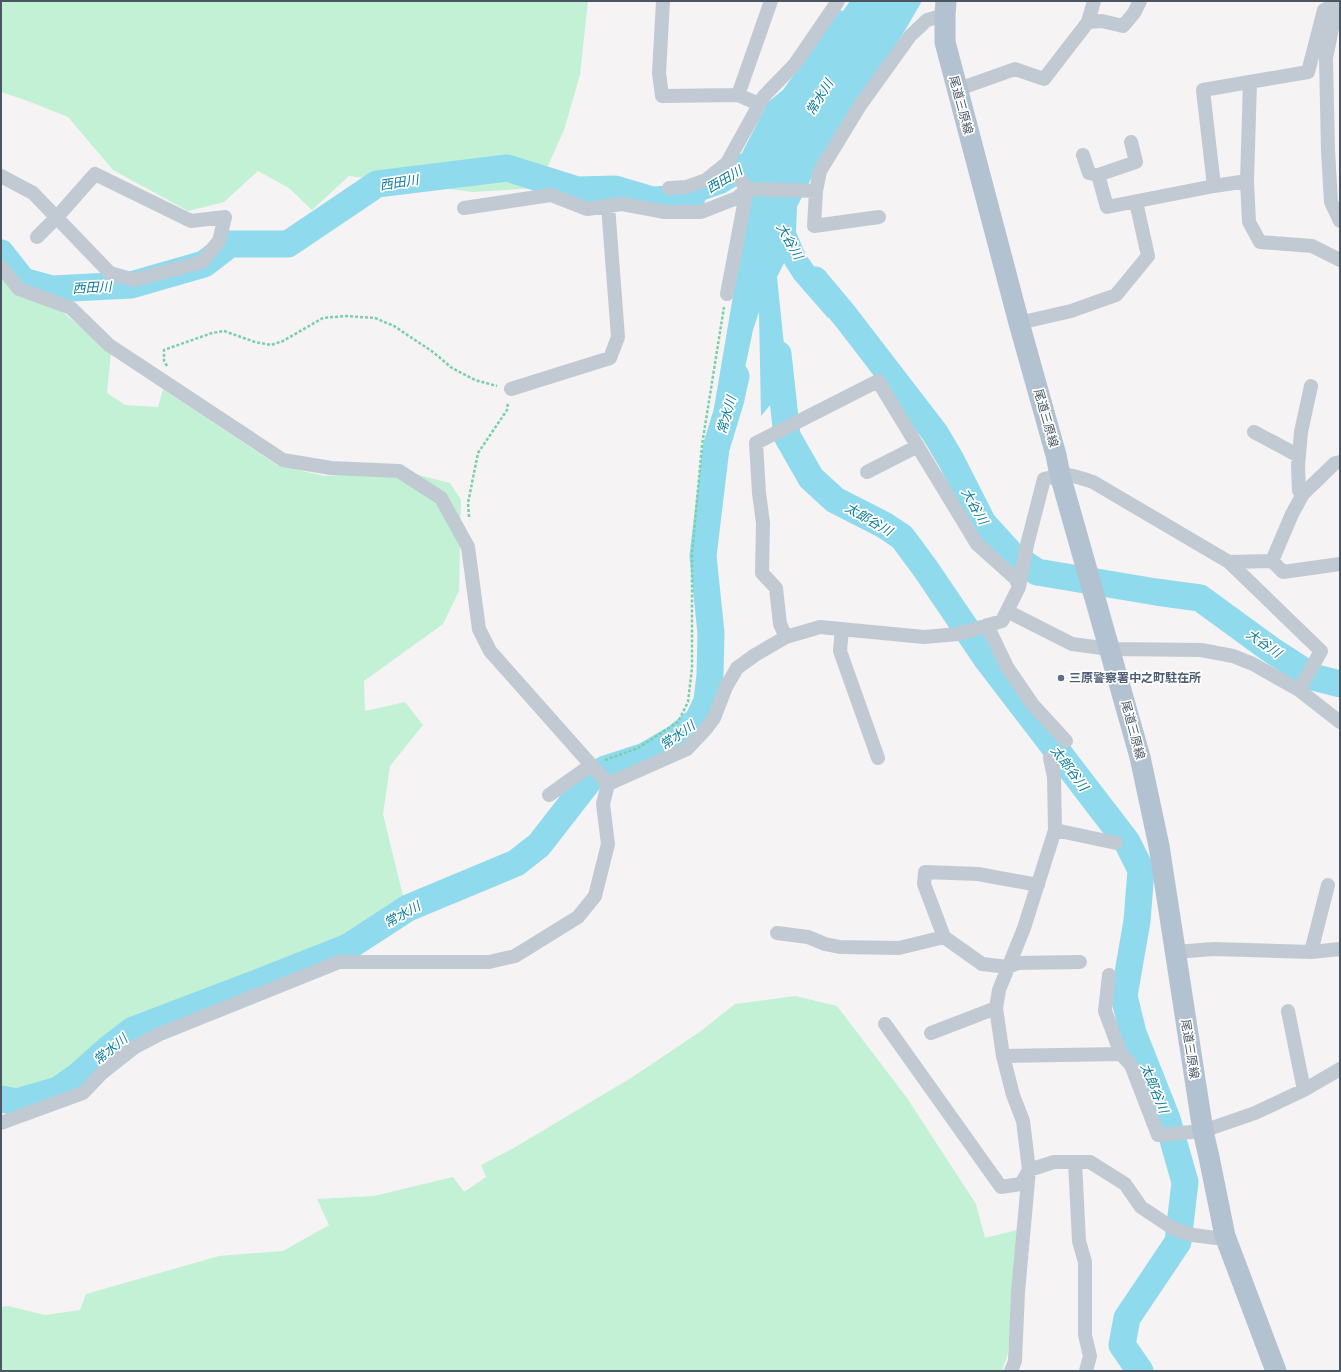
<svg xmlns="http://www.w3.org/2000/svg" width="1341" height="1372" viewBox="0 0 1341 1372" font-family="Helvetica,'Noto Sans JP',sans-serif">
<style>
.green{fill:#c3f1d5}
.water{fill:#90daee}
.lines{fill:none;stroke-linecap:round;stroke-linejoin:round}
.river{stroke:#90daee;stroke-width:27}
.path{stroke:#7ad0a6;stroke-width:2.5;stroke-dasharray:3 2;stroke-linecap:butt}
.minor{stroke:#c1cad2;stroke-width:14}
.primary{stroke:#b3c2d1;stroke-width:21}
.service-dot{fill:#5c6f8a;stroke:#fff;stroke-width:1.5}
.labels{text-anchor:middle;stroke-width:3.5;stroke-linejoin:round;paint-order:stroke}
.street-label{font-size:12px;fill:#4a5661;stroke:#fff}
.service-label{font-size:12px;font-weight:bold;fill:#4e5e75;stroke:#fff;text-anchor:start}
.water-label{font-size:13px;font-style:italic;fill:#0c7c9b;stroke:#fff}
</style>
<rect width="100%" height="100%" fill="#f5f3f3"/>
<!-- green -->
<path class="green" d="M1,1H588L580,75L564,130L538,188L473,192L349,176L312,210L289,188L258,171L224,202L188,211L113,170L68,117L28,101L1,92Z
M1,272L64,313L111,352L107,393L125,405L158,407L163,389L277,465L324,476L407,472L450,483L461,500L459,591L443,624L364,681L365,711L405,702L423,725L390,766L383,814L404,900L344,939L256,974L129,1022L102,1043L73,1069L54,1082L17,1093L1,1089Z
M795,996L837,1006L907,1098L976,1204L985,1238L1017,1230L1008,1353L1002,1371H1V1307L8,1306L45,1315L80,1310L86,1294L219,1256L283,1251L329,1225L317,1199L374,1196L453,1177L464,1192L486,1177L481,1165L512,1149L631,1078L701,1031L735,1004Z"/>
<!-- water -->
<path class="water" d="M850,1H922L907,27L810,181L797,207L796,232L806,255L841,304L828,318L794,279L784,263L777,277L788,384L761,416L759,312L753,330L735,415L714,408L746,219L748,179L725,193L690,205L652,204L662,193L688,190L742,153L768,102L783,90L840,10L843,11Z"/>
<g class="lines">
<!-- river -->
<path class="river" d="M1,253L23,281L52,289L131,285L204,264L230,244H288L377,184L507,168L577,190L615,189L652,200L692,198
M815,280L845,316L935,433L951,460L983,523L1013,556L1037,572L1156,592L1200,598L1270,649L1313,677L1340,684
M778,354L787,436L811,478L835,500L884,525L902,537L925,568L986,658L1127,842L1141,870L1137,921L1124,996L1133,1033L1167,1119L1185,1182L1178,1242L1127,1318L1122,1345L1140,1371
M1,1099L17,1102L58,1090L78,1076L107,1050L133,1030L259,982L348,947L408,908L516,863L539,845L591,778L605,769L645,756L676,738L698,720L707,701L710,675L711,633L703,556L716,448L731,399L736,376"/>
<!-- path -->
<path class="path" d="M167,366L164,361V350L212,333L224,331L255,342L271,345L283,341L323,318L345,316L375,318L394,326L433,352L452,368L475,380L497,386
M469,517L468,503L478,453L507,410L508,402
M605,760L638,748L678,722L688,702L692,668V554L702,445L724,307"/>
<!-- minor -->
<path class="minor" d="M663,1L659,73L662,96L738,95L759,104
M1337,4L1326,58L1328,151L1331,202L1340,221
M1088,22L1094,1
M1250,82L1247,181L1249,222L1260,242L1312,246L1340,260
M956,90L1015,69L1044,79L1088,22L1102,21L1123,26L1134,13L1140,1
M738,95L771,1
M1083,155L1089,173L1098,175L1136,162L1131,142
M1098,175L1107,207L1214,186L1247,181
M1,176L33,193L110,273L134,280L202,262L219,241L225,217L191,221L95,174L57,217L37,237
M1214,186L1203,90L1308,72L1324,10L1337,4L1338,1
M669,188L686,187L706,180L727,163L764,96L795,64L838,1
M464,208L551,195L587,209L622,204L665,212H701L737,198L747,189L816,191
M879,217L814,226L816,191L820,171L859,107L910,36L927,20L945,15
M1,267L19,289L71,308L109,345L283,460L331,468L399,471L441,498L468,547L479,629L490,651L608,784
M727,294L747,189L727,163
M1019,323L1071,311L1116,295L1148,256L1136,202
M511,389L610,358L618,337L608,206
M1254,432L1299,456
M867,472L918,446
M1303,494L1299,491L1298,466L1301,432L1311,386
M1272,561L1283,572L1340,564
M1229,562L1321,651L1299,690
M1019,587L1027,545L1044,479C1068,473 1070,474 1093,482L1229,562L1272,561L1292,514L1303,494L1335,463L1340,462
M1007,611L1072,644L1110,649L1201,650L1233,656L1253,664L1299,690L1340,722
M987,625L1007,667L1033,705L1066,741
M842,629L840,651L878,758
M549,795L591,765
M1055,830L1116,843
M1038,885L978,874L925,872L924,884L944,937L982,964L1008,967L1018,963L1080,962
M777,933L808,937L825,944L840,947L899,948L944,937
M1175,952L1214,949L1311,952L1340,949
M1311,952L1328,885
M1109,975L1105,1011L1121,1054L1131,1065L1158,1135L1203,1131L1255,1113L1304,1090L1340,1069
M1288,1011L1304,1090
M885,1024L1001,1187L1021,1184L1029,1170L1054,1162H1090L1125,1184L1141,1207L1174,1229L1193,1235L1216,1238L1225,1236
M931,1033L996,1008
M1003,1056L1121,1054
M1,1123L83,1093L102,1073L135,1047L160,1034L339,962H489L515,956L578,917L595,896L608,844L603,804L608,784L687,749L705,730L714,718L726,687L737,668L755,655L786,637L820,627L924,637L958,634L1002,621L1019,587L1016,579L977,544L878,381L756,443L759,493L763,523L762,573L776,588L780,624L786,637
M1075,1162L1079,1241L1085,1262V1335L1090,1356L1086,1371
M1011,1371L1015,1361L1018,1292L1029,1170L1023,1121L1013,1095L1003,1056L996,1008L999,990L1024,928L1055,830L1054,777L1050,758"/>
<!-- primary -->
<path class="primary" d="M946,1L945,15V42L1019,323L1056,455L1060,475L1140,757L1159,846L1203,1131L1209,1157L1225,1236L1276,1371"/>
</g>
<!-- markers -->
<circle class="service-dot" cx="1061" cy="678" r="4"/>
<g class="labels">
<!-- street labels -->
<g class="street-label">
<text transform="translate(961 105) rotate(75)" y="4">尾道三原線</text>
<text transform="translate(1046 418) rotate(74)" y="4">尾道三原線</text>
<text transform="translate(1133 730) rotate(75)" y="4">尾道三原線</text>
<text transform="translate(1190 1049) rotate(81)" y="4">尾道三原線</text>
</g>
<!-- service labels -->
<g class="service-label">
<text x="1069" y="682">三原警察署中之町駐在所</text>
</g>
<!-- water labels -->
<g class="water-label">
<text transform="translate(819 97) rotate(-58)" y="5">常水川</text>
<text transform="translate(724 179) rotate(-31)" y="5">西田川</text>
<text transform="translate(399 182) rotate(-9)" y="5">西田川</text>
<text transform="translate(790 241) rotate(60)" y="5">大谷川</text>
<text transform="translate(92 287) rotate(-3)" y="5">西田川</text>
<text transform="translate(726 415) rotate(-74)" y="5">常水川</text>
<text transform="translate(975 506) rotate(60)" y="5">大谷川</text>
<text transform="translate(869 519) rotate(30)" y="5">太郎谷川</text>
<text transform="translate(1264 643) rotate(35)" y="5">大谷川</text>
<text transform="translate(677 735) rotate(-35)" y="5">常水川</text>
<text transform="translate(1070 768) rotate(53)" y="5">太郎谷川</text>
<text transform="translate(402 914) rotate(-29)" y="5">常水川</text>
<text transform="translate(110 1049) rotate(-39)" y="5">常水川</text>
<text transform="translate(1155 1088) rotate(68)" y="5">太郎谷川</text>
</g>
</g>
<!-- border -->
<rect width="1341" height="1372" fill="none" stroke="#4a5661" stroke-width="4"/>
</svg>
